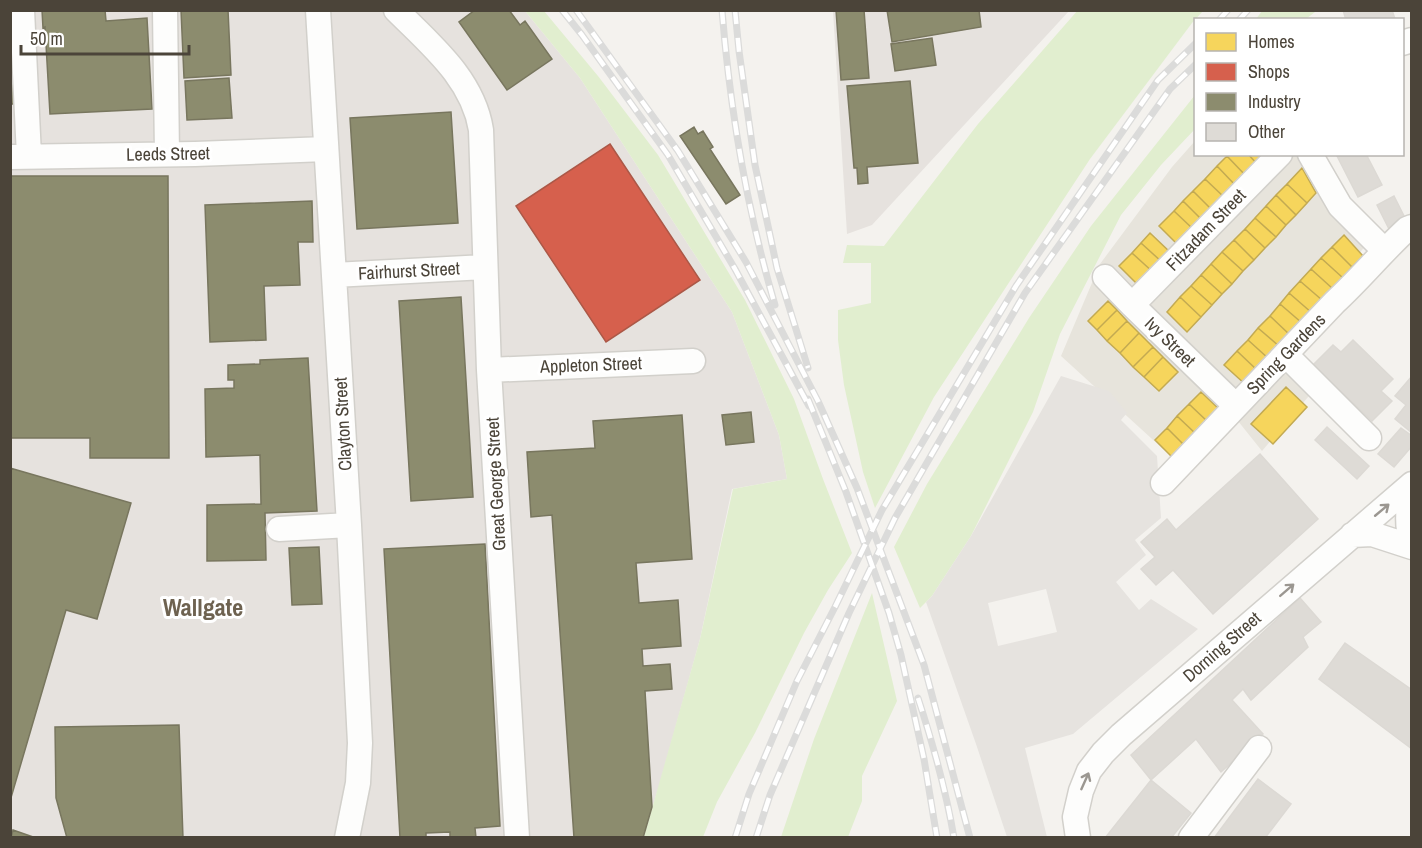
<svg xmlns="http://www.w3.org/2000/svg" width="1422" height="848" viewBox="0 0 1422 848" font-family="'Archivo Narrow',sans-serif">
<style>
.residential{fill:#e7e4dc}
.industrial{fill:#e6e2de}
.green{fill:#e1eecf}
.parking{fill:#e6e3df;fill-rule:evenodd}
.homes{fill:#f6d55c;stroke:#c3aa52;stroke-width:1.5}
.shops{fill:#d6604d;stroke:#ac5847;stroke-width:1.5}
.industry{fill:#8c8c6e;stroke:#78765e;stroke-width:1.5}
.building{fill:#dedbd6;stroke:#dcd9d4;stroke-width:1.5}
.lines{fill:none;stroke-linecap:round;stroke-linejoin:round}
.minor-casing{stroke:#d2d0cb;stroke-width:27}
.minor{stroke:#fdfdfc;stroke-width:24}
.rail-casing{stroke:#dbdbda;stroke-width:7}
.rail{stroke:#fff;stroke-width:4.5;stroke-dasharray:14;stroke-linecap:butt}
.oneway{stroke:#9b9791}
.labels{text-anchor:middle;stroke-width:6;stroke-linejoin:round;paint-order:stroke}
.street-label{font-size:18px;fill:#4b4439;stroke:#fff}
.district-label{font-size:24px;font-weight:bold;fill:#6e6250;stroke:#fff}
</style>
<rect width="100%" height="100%" fill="#f4f2ee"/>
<!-- residential -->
<path class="residential" d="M1195,141L1196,154L1314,155L1366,245L1312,313L1283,345L1320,383L1262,451L1226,406L1174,459L1061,356L1100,264L1172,167Z"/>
<!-- industrial -->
<path class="industrial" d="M10,11H525L580,78L732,312L779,435L787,479L732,489L700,639L660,783L643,837H11Z
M833,11H1069L872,225L847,234Z"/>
<!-- green -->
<path class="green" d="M1078,10L1203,11L1192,23L1090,159L934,397L875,508L863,472L844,385L838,340V310L871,303V263H843L847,245L884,246L978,124Z
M525,11H544L598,76L658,155L745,300L794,399L823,479L852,553L828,590L804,633L755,733L717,802L703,837H644L700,639L733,489L787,479L779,435L732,312L580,78Z
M1315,11V12L1306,19H1256L1262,11Z
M1195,95V129L1161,165L1121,215L1060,334L1033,412L971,536L932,596L920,608L894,547L927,484L1029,318L1091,226Z
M872,593L897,701L862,776V801L848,837H781L814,739Z"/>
<!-- parking -->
<path class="parking" d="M1061,376L1109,391L1127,413L1121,420L1157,456L1161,518L1135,540L1146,555L1116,582L1139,610L1151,599L1198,629L1073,734L1025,748L1047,837H1007L976,744L926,602L932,596L971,536ZM1046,589L1057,632L998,646L988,603Z"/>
<!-- homes -->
<path class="homes" d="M1228,154H1248L1257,164L1246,176L1227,156Z
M1248,154H1266L1257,164Z
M1227,156L1246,176L1236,186L1217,166Z
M1217,166L1236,186L1224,197L1205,179Z
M1302,168L1316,193L1307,203L1287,184Z
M1205,179L1224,197L1212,210L1193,191Z
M1287,184L1307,203L1296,215L1276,195Z
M1193,191L1212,210L1202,220L1183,201Z
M1276,195L1296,215L1286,225L1266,206Z
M1183,201L1202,220L1193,229L1174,211Z
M1266,206L1286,225L1276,237L1255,218Z
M1174,211L1193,229L1178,245L1159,226Z
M1255,218L1276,237L1265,248L1245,229Z
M1245,229L1265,248L1254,260L1234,240Z
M1150,233L1172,254L1163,263L1141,243Z
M1344,235L1363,256L1352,267L1332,247Z
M1234,240L1254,260L1243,271L1222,252Z
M1141,243L1163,263L1154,273L1132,253Z
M1332,247L1352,267L1343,278L1321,258Z
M1222,252L1243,271L1232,284L1211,264Z
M1132,253L1154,273L1141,288L1119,266Z
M1321,258L1343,278L1333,289L1311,269Z
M1211,264L1232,284L1222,294L1201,275Z
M1311,269L1333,289L1322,300L1300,281Z
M1201,275L1222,294L1212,305L1191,286Z
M1300,281L1322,300L1312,313L1289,293Z
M1191,286L1212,305L1201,317L1180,297Z
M1289,293L1312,313L1302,323L1280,304Z
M1180,297L1201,317L1187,332L1167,312Z
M1108,301L1117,310L1097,330L1088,321Z
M1280,304L1302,323L1290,335L1270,316Z
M1117,310L1127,321L1107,341L1097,330Z
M1270,316L1290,335L1280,347L1258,328Z
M1127,321L1139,333L1120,353L1107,341Z
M1258,328L1280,347L1269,359L1248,340Z
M1139,333L1153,347L1133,367L1120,353Z
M1248,340L1269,359L1258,371L1237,351Z
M1153,347L1163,357L1144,377L1133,367Z
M1237,351L1258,371L1246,385L1224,365Z
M1163,357L1178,372L1159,391L1144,377Z
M1286,387L1307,407L1273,444L1251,424Z
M1201,392L1220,410L1208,422L1189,404Z
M1189,404L1208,422L1196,434L1177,416Z
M1177,416L1196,434L1185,446L1167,428Z
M1167,428L1185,446L1173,458L1155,440Z"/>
<!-- shops -->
<path class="shops" d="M610,144L700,280L606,342L516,206Z"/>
<!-- industry -->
<path class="industry" d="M10,10L15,104H10Z
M42,10H105L106,21L147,18L152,109L50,114L45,27L43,28Z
M181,10H228L231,75L184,78Z
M475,10H509L520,25L525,21L552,59L507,90L459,22Z
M836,10H864L869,78L841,80Z
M887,10H979L981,27L892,42Z
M932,38L936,65L895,71L891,44Z
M229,78L232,118L187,120L185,81Z
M910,81L918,163L867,167L868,183L858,184L857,168H854L847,86Z
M451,112L458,223L357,229L350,118Z
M694,127L698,134L703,131L713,147L710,149L740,195L726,204L680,136Z
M10,176H168L169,458H90V438H10Z
M312,201L313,242H298L300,285L264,286L266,340L210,342L205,205Z
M461,297L473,497L411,501L399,301Z
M308,358L317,511L265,513L266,560L207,561V505L261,504L260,455L206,457L205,389L234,388V380H228V365L260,364V360Z
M751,412L754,442L726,445L722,415Z
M682,415L692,559L636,563L639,603L678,600L681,646L642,649L643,666L670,664L672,689L645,691L652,807L643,838H574L552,515L531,517L527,452L595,448L593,421Z
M10,468L131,503L97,619L66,610L10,801Z
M485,544L500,826L475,828L476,838H450V832L426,833V838H400L384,549Z
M319,547L322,604L292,605L289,548Z
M179,725L183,838H67L56,798L55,727Z
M13,830L36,838H11Z"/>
<!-- building -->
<path class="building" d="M1343,10H1392L1395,19L1346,20Z
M1336,154H1366L1382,185L1358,197Z
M1394,196L1406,220L1389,229L1377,205Z
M1353,340L1393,379L1381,391L1392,401L1372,421L1313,365L1333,345L1341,352Z
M1412,376V433L1395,419L1406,405L1395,396Z
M1327,427L1369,466L1357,479L1315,440Z
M1401,428L1412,436V446L1394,467L1378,454Z
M1260,454L1318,519L1213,614L1173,570L1156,585L1141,569L1155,557L1141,542L1167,519L1176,530Z
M1300,598L1321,622L1303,637L1308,647L1251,700L1243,689L1232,700L1263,734L1221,772L1196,739L1151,780L1131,755Z
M1345,643L1412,690V749L1319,679Z
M1258,779L1291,804L1265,838H1214Z
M1151,780L1191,813L1171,838H1105Z"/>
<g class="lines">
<defs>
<path id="minor" d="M22,10L29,156
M165,10L167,154
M318,10L349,525L360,743L358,783L347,838
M396,10C431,45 473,79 481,130L489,370L517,838
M1402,43L1412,40
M1310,154L1340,206L1384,250
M10,157L195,154L326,149
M334,275L485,267
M1105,277L1132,305L1236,406
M1132,305L1280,154
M1286,355L1369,438
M489,370L693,361
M1163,483L1335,302C1360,279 1382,252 1407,229L1412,227
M1412,494C1407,510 1407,527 1412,543
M279,529L349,525
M1352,535L1372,534L1412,547
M1078,838L1075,817L1081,791L1089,771L1103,753L1121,735L1412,484
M1191,838L1259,748"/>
</defs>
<!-- minor casing -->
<use href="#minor" class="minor-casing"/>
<!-- minor -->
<use href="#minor" class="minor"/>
<defs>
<path id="rail" d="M562,10L582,35L668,155L735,269L809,406
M576,10L678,151L746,262L818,401L857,488L924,665L970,838
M722,10C730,110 747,210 775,305
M735,10L739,51L755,165L777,268L808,368
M1219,20L1228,10
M1239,20L1248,10
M808,399L846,492L889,613L901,655L924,759L937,838
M918,698C933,744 946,790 954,838
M735,838L749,794L797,681L835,607L882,510L1016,286L1158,80L1196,43
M756,838L770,795L849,613L895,518L1025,293L1170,89L1196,64"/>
</defs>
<!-- rail casing -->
<use href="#rail" class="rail-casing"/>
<!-- rail -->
<use href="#rail" class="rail"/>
</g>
<!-- one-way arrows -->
<defs><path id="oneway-shaft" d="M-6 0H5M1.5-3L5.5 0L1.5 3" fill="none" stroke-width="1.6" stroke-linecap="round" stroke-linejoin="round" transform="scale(1.5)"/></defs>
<g class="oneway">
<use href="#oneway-shaft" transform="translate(1382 510) rotate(-40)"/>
<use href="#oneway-shaft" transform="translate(1287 590) rotate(-41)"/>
<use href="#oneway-shaft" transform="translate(1085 781) rotate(-66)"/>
</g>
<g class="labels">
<!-- street labels -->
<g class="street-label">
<text transform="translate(168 154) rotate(-1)" y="6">Leeds Street</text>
<text transform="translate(1206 230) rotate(-46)" y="6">Fitzadam Street</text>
<text transform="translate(409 271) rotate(-3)" y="6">Fairhurst Street</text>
<text transform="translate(1170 342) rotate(44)" y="6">Ivy Street</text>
<text transform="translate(1286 354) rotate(-46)" y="6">Spring Gardens</text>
<text transform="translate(591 365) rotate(-2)" y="6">Appleton Street</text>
<text transform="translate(343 424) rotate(-93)" y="6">Clayton Street</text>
<text transform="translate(496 484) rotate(-93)" y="6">Great George Street</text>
<text transform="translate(1222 647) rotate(-41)" y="6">Dorning Street</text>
</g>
<!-- district labels -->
<g class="district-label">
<text x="203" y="616">Wallgate</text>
</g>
</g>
<!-- border -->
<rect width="1422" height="848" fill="none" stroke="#4b4439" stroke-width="24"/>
<!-- legend -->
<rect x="1194" y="18" width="210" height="138" fill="#ffffff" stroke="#b7b4b0" stroke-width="1.5"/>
<rect x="1206" y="33" width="30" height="18" fill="#f6d55c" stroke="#b7b4b0" stroke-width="1.5"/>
<text x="1248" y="48" font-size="18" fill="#4b4439">Homes</text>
<rect x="1206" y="63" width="30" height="18" fill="#d6604d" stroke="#b7b4b0" stroke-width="1.5"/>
<text x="1248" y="78" font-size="18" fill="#4b4439">Shops</text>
<rect x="1206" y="93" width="30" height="18" fill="#8c8c6e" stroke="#b7b4b0" stroke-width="1.5"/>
<text x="1248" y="108" font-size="18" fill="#4b4439">Industry</text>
<rect x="1206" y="123" width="30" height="18" fill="#dedbd6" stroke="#b7b4b0" stroke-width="1.5"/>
<text x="1248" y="138" font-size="18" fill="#4b4439">Other</text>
<!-- scale -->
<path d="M21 45v9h168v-9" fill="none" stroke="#4b4439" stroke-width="3"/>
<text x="30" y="45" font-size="18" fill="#4b4439" stroke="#ffffff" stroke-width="4.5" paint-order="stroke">50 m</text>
</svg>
